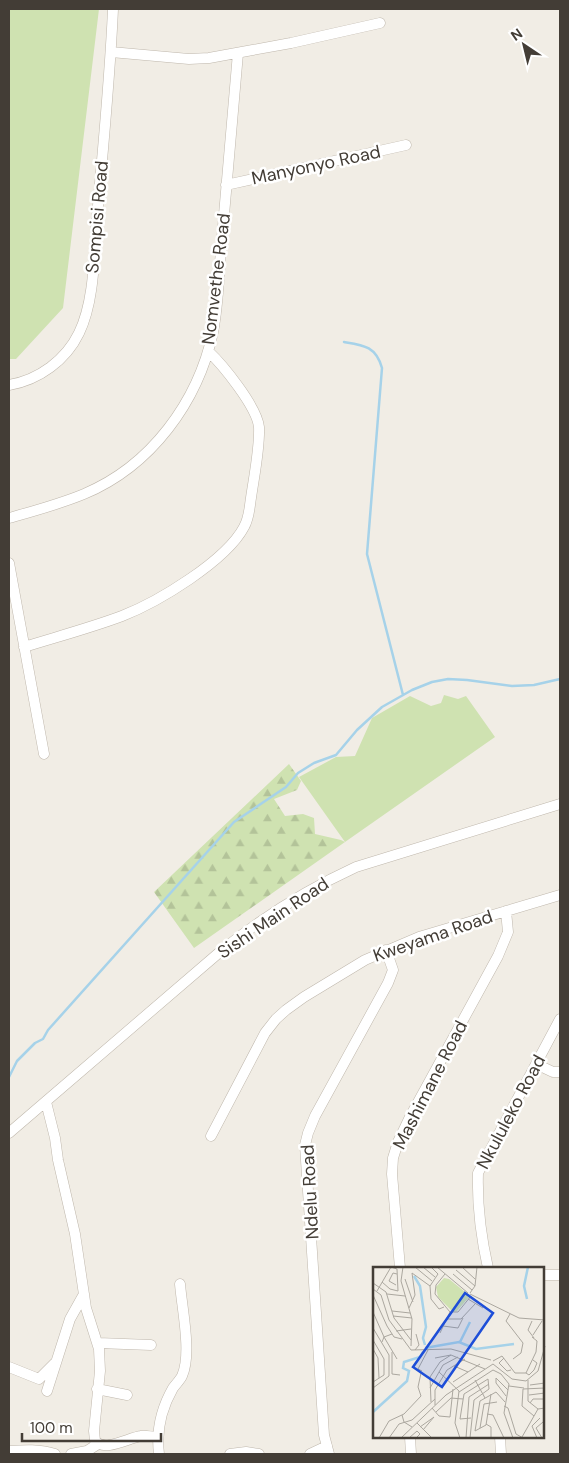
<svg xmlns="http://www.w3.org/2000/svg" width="569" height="1463" viewBox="0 0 569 1463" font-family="'DM Sans',sans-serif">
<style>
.grass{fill:#cfe2b1}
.forest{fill:url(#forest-firs)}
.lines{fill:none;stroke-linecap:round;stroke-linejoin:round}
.stream{stroke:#a6d2e9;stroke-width:2.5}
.minor-casing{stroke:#bfb7ac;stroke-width:11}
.minor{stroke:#fff;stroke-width:10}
.labels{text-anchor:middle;stroke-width:5;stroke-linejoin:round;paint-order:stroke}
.street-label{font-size:18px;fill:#433d36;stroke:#fff}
.inset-river{fill:none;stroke:#a6d2e9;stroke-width:2.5}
.inset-road{fill:none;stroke:#aba79f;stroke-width:1}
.view{fill:#1d4ed8;fill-opacity:0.15;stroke:#1d4ed8;stroke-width:2.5}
.inset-edge{fill:none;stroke:#433d36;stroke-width:2.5}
</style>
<defs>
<pattern id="forest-firs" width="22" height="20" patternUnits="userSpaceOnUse" patternTransform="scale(1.25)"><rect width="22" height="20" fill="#cfe2b1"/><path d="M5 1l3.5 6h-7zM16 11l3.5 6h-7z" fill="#b3c399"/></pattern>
</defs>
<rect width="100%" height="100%" fill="#f1ede5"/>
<!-- grass -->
<path class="grass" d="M9,9H99L63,308L16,359H9Z
M444,695L458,699L466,696L495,737L345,842L299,777L336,757L355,756L372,718L410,696L431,706L441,703Z"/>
<!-- forest -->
<path class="forest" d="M289,764L301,781L297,790L274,799L285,816L303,814L314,818L315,834L341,840L345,842L194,948L154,892Z"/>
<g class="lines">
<!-- stream -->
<path class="stream" d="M344,342C363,345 376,346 382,368L367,554L403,695
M9,1077L17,1061L35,1043L43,1039L48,1030L234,822L286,787L298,773L314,763L336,755L357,730L382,707L412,690L432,682L448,679L467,680L512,686L534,685L560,679"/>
<defs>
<path id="minor" d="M111,52L189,59L209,58L291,43L380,23
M226,185L406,145
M9,385C39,380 66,360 79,333C95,300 94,253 97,217C103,148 110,78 113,9
M9,518C34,511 60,504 84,494C151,466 198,402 213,332C219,301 219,269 222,238C227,176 233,115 238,53
M9,563L44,754
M24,647C56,637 90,628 122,616C158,602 226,561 244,527C248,520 249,513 250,505C253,481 260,450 259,427C257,407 223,365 208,351
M536,1064L553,1072H560
M46,1102L55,1138L58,1160L75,1234L86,1308L99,1349L100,1371L94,1431L95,1441C105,1452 128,1438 141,1436C146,1435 151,1437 157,1437
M9,1133L221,951C262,918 308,889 356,867L560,804
M211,1136L265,1033L276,1019L286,1010L304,997L365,960L419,937L560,895
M400,1268L392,1174L393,1158L398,1142L410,1117L498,956L508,932L506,911
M488,1268C481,1237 477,1205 478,1173L560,1019
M543,1275H560
M98,1343L151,1345
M9,1367L39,1379L55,1363
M97,1389L127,1395
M47,1391L70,1319L84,1294
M410,1437L411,1454
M500,1437L501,1454
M9,1451C24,1450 40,1449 55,1454
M71,1454L87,1451L98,1444
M159,1454C156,1430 161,1409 173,1388C176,1384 180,1380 182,1376C192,1354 182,1309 180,1284
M230,1454L246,1452L259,1454
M310,1454L327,1446
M329,1454L324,1435L305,1145L308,1133L315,1116L388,983L393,970L386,950"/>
</defs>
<!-- minor casing -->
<use href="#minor" class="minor-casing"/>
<!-- minor -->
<use href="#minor" class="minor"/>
</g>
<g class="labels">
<!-- street labels -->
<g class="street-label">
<text transform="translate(316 165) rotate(-12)" y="6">Manyonyo Road</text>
<text transform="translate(97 217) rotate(-85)" y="6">Sompisi Road</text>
<text transform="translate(216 279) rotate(-83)" y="6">Nomvethe Road</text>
<text transform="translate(273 918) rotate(-34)" y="6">Sishi Main Road</text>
<text transform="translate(433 936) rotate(-19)" y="6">Kweyama Road</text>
<text transform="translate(430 1085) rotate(-63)" y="6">Mashimane Road</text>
<text transform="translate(511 1112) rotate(-62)" y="6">Nkululeko Road</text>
<text transform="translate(310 1192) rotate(-93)" y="6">Ndelu Road</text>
</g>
</g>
<!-- overview -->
<g transform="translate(373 1267)">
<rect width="171" height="171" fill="#f1ede5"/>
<path d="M71,11L76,12L97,29L84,44L80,45L65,30L63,20Z" fill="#cfe2b1"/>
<path class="inset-river" d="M41,9L47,19L53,60L50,71L52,78M154,32L151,19L155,0M87,75L97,55M52,81L86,75L103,82L141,77M0,145L34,114L36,104L30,101L31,95L47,90L50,85"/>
<path class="inset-road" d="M30,0L28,14L39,52L38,79M42,0L59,14M50,0L62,10M58,0L65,7L57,19L58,32L66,42L71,40M64,0L95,26M89,0L102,12M83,3L102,19M72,7L63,18L62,27L77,45H85L98,29M80,7L99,23M32,12L40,35M9,15L17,22L25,24M0,16L13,25L21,51L38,73M23,18L16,14L20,6L24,7M0,22L8,28L16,53L38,83L78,82L118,93M4,24L18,0L24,2L25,24M97,26L102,19L104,0M14,27L32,29M97,27L146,51L172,53M0,28L14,59L21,70L29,72M95,32L110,41M36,41L42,28L39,6L57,19M19,44L37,46M0,45L11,70L9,75M137,47L133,54L150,76L148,86L140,92M20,49L39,51M73,52H88L102,37M159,54L155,63L161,71M70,59L85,61L90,51M0,61L16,88V109L0,121M23,64L38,62M67,66L77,45M19,67L11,70L24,92M160,68L169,54M0,73L11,92V108L0,115M0,82L5,91L6,111M42,83L46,78L43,67M19,85V107L27,108M62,91L78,88L112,102M131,91L126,96L134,104L138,103M120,94L129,89L142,106H153L163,85L164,74L159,70M120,97L139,112L153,114L165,104L172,79M81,99L95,105M49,104L45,102L55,83M66,105L86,124L82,156L87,171M153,106L156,108L161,103L164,96L160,93M102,113L112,131M155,113V134L165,142M80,115L107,97M157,118L172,116M136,119L151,121M57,121L70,98L85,90M86,125L120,103L128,107L136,117L131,146L140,171M156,128L172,126M133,129L123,116V111L135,123M58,135L57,110L67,95L78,88M157,136L160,132H172M62,138V123L74,103L92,92M131,139L135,141L143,167L150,171M59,141L66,149L77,150M63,145L78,131L90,132M114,147L120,148L131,171M29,148L31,155L39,160M161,149L149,139L150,122L172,121M77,150L80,122M44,156L59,171M113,157L118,160V171M47,160L61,150L50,163M107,161L111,137L124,135M102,164L107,134L123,125L132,135M102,164L113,158L118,127M149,170L165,142L172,141M6,171L16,154L31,147L48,129L45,120L48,106L57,111M16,171L26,157L39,153L62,132M28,171L73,128L120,97M36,171L44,164L47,167L43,171M93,171L96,130L116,117M97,171L101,133L116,122L115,112L91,127L87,152L98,151M164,171L159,159L167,151M169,171L163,161L170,155"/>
<path class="view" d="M92,26L120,46L69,120L40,100Z"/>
<rect width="171" height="171" class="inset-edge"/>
</g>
<!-- border -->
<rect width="569" height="1463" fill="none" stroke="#433d36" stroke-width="20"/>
<!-- north arrow -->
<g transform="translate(524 45) rotate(325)" stroke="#ffffff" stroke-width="4" paint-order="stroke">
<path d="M0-4L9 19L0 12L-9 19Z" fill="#433d36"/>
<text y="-8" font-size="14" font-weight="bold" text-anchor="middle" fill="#433d36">N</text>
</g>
<!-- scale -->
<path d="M22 1433v8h139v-8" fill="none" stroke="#433d36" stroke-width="2.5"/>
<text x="30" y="1433" font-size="15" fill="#433d36" stroke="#ffffff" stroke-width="4" paint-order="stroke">100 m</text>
</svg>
